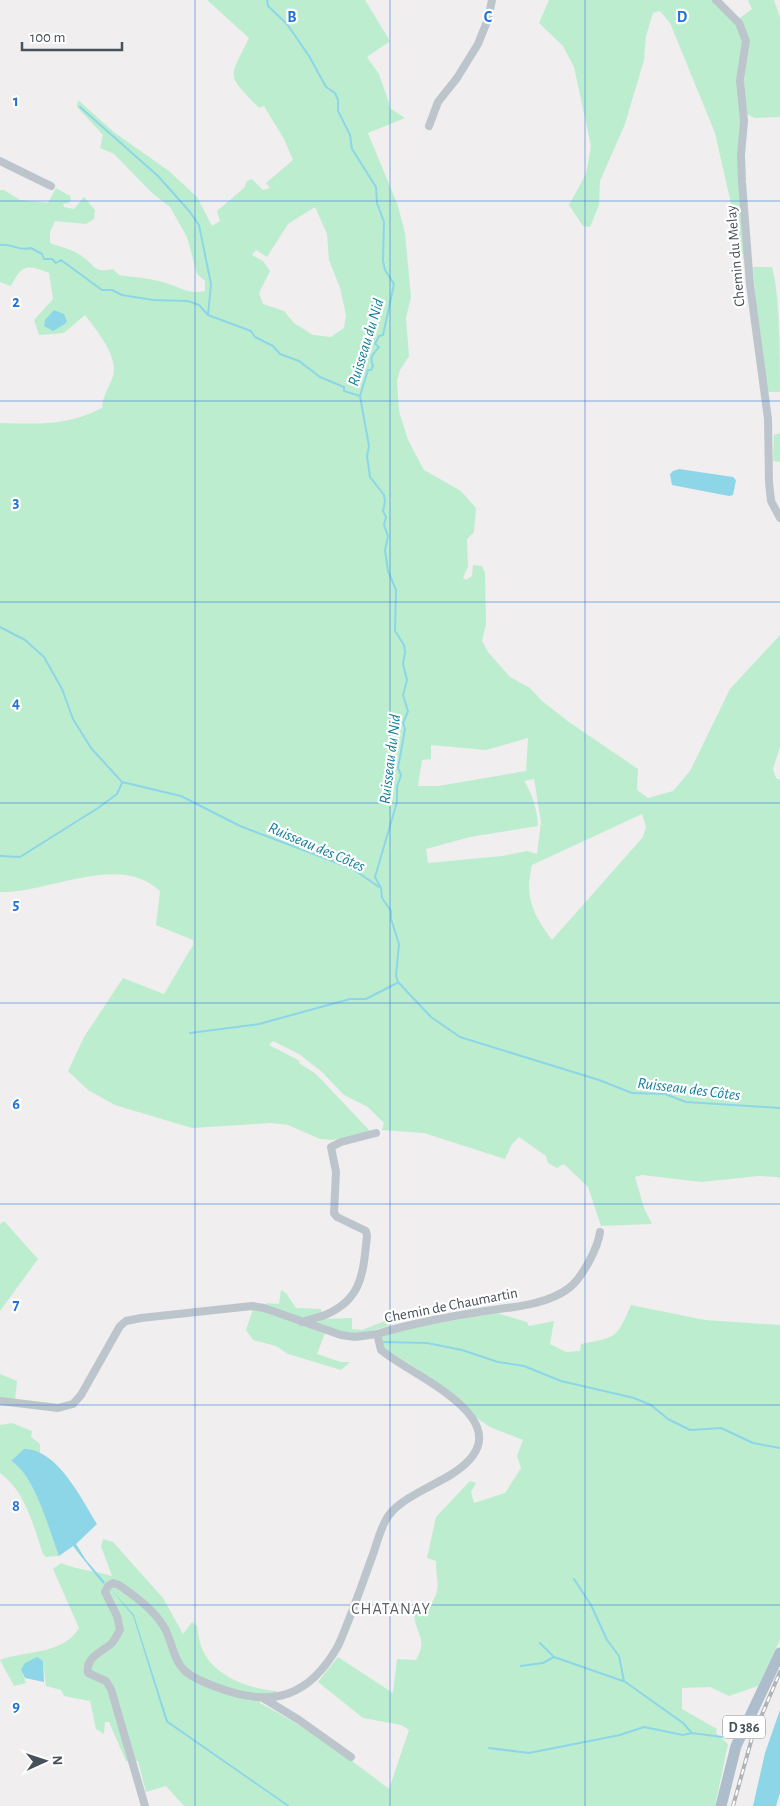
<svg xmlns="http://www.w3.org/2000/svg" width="780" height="1806" viewBox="0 0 780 1806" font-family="'Alegreya Sans',sans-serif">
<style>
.green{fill:#bdedcf;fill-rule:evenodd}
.water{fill:#8cd6e8}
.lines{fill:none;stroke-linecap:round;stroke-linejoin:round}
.stream{stroke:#8cd6e8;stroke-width:2}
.street{stroke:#bdc5cc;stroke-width:8}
.primary{stroke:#aebdcc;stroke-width:11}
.rail-casing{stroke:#b0b3b8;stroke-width:4}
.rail{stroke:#fff;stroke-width:2;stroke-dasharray:5.5;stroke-linecap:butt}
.grid{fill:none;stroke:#2173d7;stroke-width:1;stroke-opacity:0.55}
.labels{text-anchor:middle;stroke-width:4.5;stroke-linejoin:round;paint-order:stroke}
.shield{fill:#fff;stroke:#7e858c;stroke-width:1}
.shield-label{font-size:14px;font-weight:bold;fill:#47515a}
.street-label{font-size:15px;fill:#47515a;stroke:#fff}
.water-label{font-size:16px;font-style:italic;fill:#127f9b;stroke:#fff}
.neighbourhood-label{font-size:16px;letter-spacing:1px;fill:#5b5e62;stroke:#fff}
.grid-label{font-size:16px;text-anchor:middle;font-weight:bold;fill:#2173d7;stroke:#fff;stroke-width:4.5;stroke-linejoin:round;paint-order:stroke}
</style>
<rect width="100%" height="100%" fill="#f0eeee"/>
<!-- green -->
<path class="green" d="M207,0H365L390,41L367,57L379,74L391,109L405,118L368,133L398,206L405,233L411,297L406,318L409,356L400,370L397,381L399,411L408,440L424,470L461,491L476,508L474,532L467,539L468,566L463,578L466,580L472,576L473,565L482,566L485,573L486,624L482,641L488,652L510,677L530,688L542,701L569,722L638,769L637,790L648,798L673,791L690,771L730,689L780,635V747L773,769L776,778L780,780V1179L778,1177L758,1176L702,1182L642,1175L635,1177L644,1208L652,1224L601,1226L588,1187L564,1164L557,1168L548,1163L546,1156L519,1137L512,1144L505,1159L424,1133L382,1130L384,1123L368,1107L344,1095L322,1072L299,1054L273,1041L269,1045L300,1061L299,1063L316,1074L369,1130V1132L333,1140L320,1139L288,1125L271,1123L192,1128L115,1105L88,1090L68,1071L84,1037L123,978L164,994L193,945V940L156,925L160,891C119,852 50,893 0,892V423C38,424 67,426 102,408C103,396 108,389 112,379C121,358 96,330 85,315L64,333L39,335L34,320L53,299L49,273C26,264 22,265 11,286L0,282V190H4L20,200L48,203L56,188L70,196L71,200L69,203L63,204L64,207L74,209L84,197L95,210L94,219L86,224L55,221L50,232V243C60,247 75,250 83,257C97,267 93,273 113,269L119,275C133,277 148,278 163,282C178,286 188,295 205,291V281L197,274L187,237L170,207L152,193L114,154L100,148L103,135L77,107L78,100L115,133L169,171L197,197L212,226L220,221L217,211L244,188L247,181L252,179L263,190L270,188L266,183L293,160L284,139L264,106L259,108C226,73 228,81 249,38ZM315,207L327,234L329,260L340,288L346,315L344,328L331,337L313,335L294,323L284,311L263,304L259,293L270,271L263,261L252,255L256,250L267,257L288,224ZM528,738L526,771L438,786H418L422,760L431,759V745L486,750ZM534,779L541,822L537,854L527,851L502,856L428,863L426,849L470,837L538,826C537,809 533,795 524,781ZM642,814L646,827L643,837L552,940C533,914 524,898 532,865Z
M549,0H712L735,23L742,36V122L747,259L744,261L715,133L670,23L660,11L653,13L646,36L644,60L625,124L600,181L599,205L590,227L583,226L569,205L586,174L591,146L574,67L563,46L539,23Z
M748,0H774L780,17V117L755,118L747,114L744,82L750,40L740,18L752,9Z
M753,267H772C780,294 780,360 780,392H768L757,322Z
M780,433V462L773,461L774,435Z
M4,1221L38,1259L0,1311V1224Z
M281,1290L286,1293L296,1308L321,1309L322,1314L302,1319L266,1306V1303L279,1304Z
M631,1305L705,1320L780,1325V1640L758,1686L729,1696L710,1687L682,1688V1709L717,1729L716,1733L728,1744L715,1806H184L166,1786L146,1792L138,1761H126L109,1722H105L104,1734L96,1729L90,1701L64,1696L61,1690L46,1686L43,1661L21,1670L26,1683L14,1686L0,1660C27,1650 63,1655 79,1628L53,1569L61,1563C77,1570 95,1571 112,1576L101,1546L103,1539L113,1542L163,1598L183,1634L192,1622L197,1626C198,1633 199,1640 201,1646C211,1675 248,1689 276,1691L277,1695L259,1697L260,1703C306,1727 348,1757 389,1789L409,1730L401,1725L363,1718L318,1682L338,1657L393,1693L397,1659L416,1660C429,1638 414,1633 414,1612L427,1611C443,1587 436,1586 436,1561L427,1558L436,1517L470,1481L476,1483L471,1492L474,1503L505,1493L521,1468L517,1456L523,1440L490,1427L474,1416L457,1397L416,1368L386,1350L381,1344L380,1338L390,1332L496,1313L527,1322L529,1326L554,1321L550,1344L566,1352L580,1351L581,1344C617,1337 616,1339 631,1305Z
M253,1309L263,1310L325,1333L317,1354L341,1362H350L341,1370L288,1354L276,1346L253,1340L246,1330Z
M352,1318V1329L362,1330L385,1321L389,1326L354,1335L309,1322L323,1319Z
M0,1374L17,1381L15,1400L0,1397Z
M12,1423L32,1431L31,1437L40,1444V1453L29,1449L11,1461C36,1476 49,1530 59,1556L46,1557L43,1554C33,1525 26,1492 0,1473V1425Z"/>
<!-- water -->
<path class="water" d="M54,310L64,314L67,321L65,324L53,331L44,326L45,320Z
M679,469L733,477L736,480L733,495L729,496L672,485L670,474L673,471Z
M24,1449C57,1448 82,1500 97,1524L76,1544L86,1560L105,1582L103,1584L73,1546L59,1556C49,1530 35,1475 11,1461Z
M110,1588L134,1615L168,1721L290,1806H287L166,1722L133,1616Z
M37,1657L43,1661L44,1682L25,1678L21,1670L25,1663Z
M780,1710V1793L776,1806H753L765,1753Z"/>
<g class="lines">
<!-- stream -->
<path class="stream" d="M267,0L268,6L287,24L309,56L326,87L335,93L338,100V111L350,135L352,149L376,187L377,203L384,222L383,261L385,270L394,284L383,335L379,336L375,344L379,347C373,354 369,357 373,366L371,370H368L360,396L369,446L367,456L370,477L384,495L385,502L383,511L386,517L384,525L388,536L385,550L388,571L396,590L395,631L404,645L405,652L403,664L407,680L403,695L408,711L403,723L405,729L398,768L401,775L397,787V802L375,877L381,888L382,898L391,911V919L399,944L396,976L398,982L431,1017L460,1037L599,1080L632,1093L665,1094L686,1102L780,1108
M80,107L158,176L190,212L199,225L211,284L208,315
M0,245C12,243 19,252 31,248L42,254L44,259H52L56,263L61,260L102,290H112L122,295L153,300L188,301L199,305L208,315L251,331L255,337L273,346L280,354L299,361L320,377L344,387V391L360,396
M0,627L25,640L44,657L62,689L73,719L91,748L122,782L181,796L240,826L353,869L379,887
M0,856L20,857L98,808L117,794L122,783
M190,1033L259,1024L350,999H366L397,983
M382,1342L427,1343L462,1350L498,1362L524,1366L561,1381L634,1398L651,1405L668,1419L690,1430L721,1428L753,1443L780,1448
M574,1579L591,1605L607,1640L619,1656L624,1681L683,1723L692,1733L722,1737
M540,1643L554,1657L623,1681
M521,1666L543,1663L554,1657
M489,1748L529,1753L620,1735L644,1727L683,1735L692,1733"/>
<!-- street -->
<path class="street" d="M716,0L739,23L746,41L740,80L744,121L741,155L742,182L750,285L768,419L769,482L771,501L780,518
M429,126L438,102L457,78L478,44L488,19L492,0
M0,161L51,186
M302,1322C310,1319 317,1318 325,1315C363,1299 363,1272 367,1236L366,1231L337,1217L334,1213L336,1172L331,1147L341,1142L376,1133
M0,1401L58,1408L73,1404L81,1395L120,1326L126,1321L141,1318L252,1306L264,1308L341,1335L355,1337L377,1334
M263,1698L299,1720L351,1757
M145,1806L111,1689L106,1681L88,1673C85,1658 101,1652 111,1644C115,1640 117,1635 120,1630L117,1616L105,1592L108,1586L113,1583L119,1585C136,1597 153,1609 164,1627C172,1640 173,1660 185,1671C194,1679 208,1684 219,1688C273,1708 309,1697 338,1646C351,1617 361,1587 372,1557C377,1544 380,1527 389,1515C403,1497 433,1486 452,1474C532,1423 413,1377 381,1350L377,1334C412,1323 449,1317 485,1311C512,1307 547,1305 569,1288C582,1278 598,1248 600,1232"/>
<!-- primary -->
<path class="primary" d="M721,1806L736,1746L780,1653"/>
<defs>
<path id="rail" d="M733,1806L752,1738L780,1672"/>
</defs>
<!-- rail casing -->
<use href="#rail" class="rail-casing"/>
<!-- rail -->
<use href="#rail" class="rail"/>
</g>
<!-- grid -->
<path class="grid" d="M195,0V1806M390,0V1806M585,0V1806M0,201H780M0,401H780M0,602H780M0,803H780M0,1003H780M0,1204H780M0,1405H780M0,1605H780"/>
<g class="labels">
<!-- shield labels -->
<rect class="shield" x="723" y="1715.5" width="42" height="23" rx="4"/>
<g class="shield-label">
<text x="744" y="1732">D 386</text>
</g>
<!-- street labels -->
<g class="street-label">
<text transform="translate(735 256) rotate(-95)" y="5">Chemin du Melay</text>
<text transform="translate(451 1305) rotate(-11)" y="5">Chemin de Chaumartin</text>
</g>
<!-- water labels -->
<g class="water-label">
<text transform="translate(365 342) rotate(-73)" y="6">Ruisseau du Nid</text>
<text transform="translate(389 759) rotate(-83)" y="6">Ruisseau du Nid</text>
<text transform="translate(317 846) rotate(23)" y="6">Ruisseau des Côtes</text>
<text transform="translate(689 1088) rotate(7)" y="6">Ruisseau des Côtes</text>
</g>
<!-- neighbourhood labels -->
<g class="neighbourhood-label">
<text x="391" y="1614">CHATANAY</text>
</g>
</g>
<g class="grid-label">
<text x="292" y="22">B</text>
<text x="488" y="22">C</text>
<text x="682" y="22">D</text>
<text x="16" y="106">1</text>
<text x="16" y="307">2</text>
<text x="16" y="507">3</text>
<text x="16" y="708">4</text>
<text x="16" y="909">5</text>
<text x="16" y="1109">6</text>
<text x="16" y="1310">7</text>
<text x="16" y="1511">8</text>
<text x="16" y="1711">9</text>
</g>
<!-- north arrow -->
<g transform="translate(45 1761) rotate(87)" stroke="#ffffff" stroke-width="4" paint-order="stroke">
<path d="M0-4L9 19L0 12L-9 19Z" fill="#47515a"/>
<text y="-8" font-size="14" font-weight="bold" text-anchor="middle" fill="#47515a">N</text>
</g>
<!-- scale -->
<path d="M22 42v8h100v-8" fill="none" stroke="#47515a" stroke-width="2.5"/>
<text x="30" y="42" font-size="15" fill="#47515a" stroke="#ffffff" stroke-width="4" paint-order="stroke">100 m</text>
</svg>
